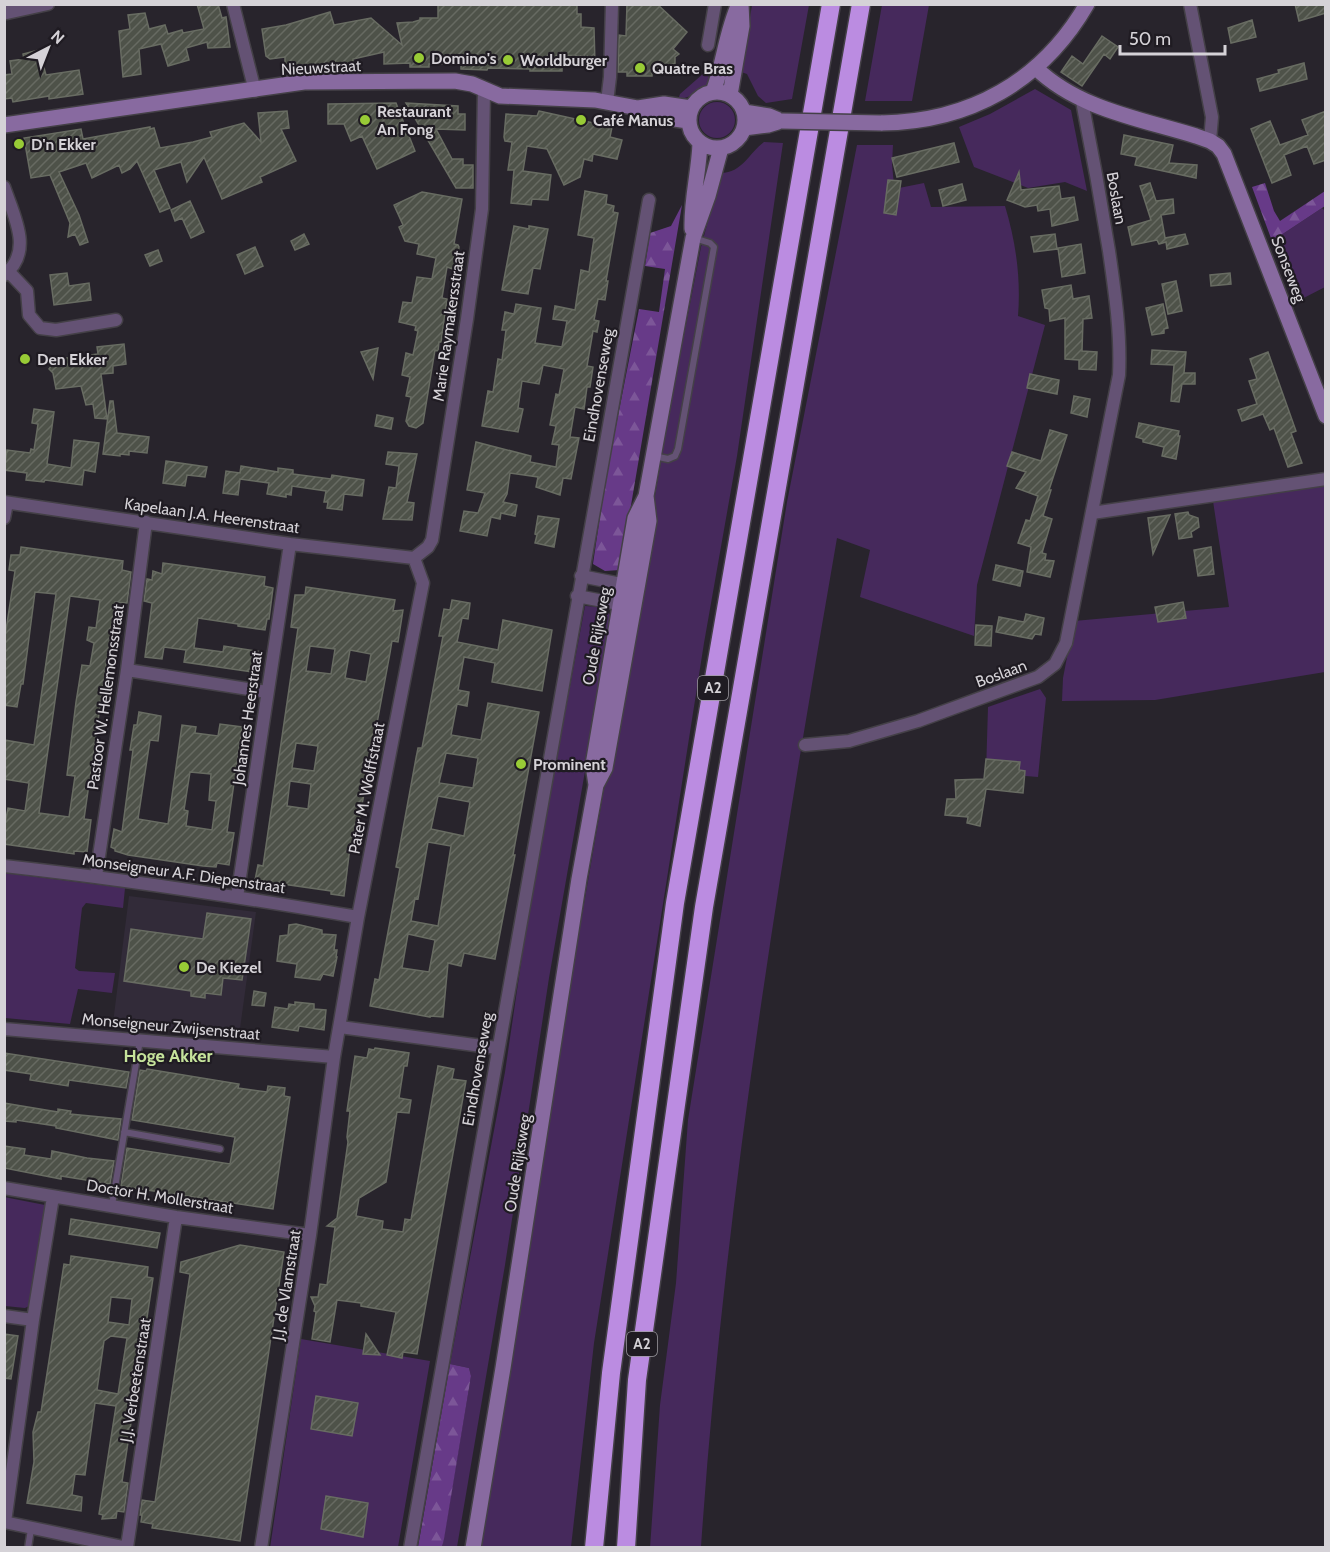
<svg xmlns="http://www.w3.org/2000/svg" width="1330" height="1552" viewBox="0 0 1330 1552" font-family="Cabin,sans-serif">
<style>
.built{fill:#322b39}
.green{fill:#46295c}
.forest{fill:url(#forest-firs)}
.building{fill:url(#building-hatch);stroke:#686c62;stroke-width:1.5;fill-rule:evenodd}
.lines{fill:none;stroke-linecap:round;stroke-linejoin:round}
.lane-casing{stroke:#444047;stroke-width:9}
.street-casing{stroke:#444047;stroke-width:15}
.secondary-casing{stroke:#444047;stroke-width:18}
.highway-casing{stroke:#444047;stroke-width:21}
.lane{stroke:#645274;stroke-width:6}
.street{stroke:#645274;stroke-width:12}
.secondary{stroke:#886aa0;stroke-width:15}
.highway{stroke:#bb8ce1;stroke-width:18}
.secondary-bridge-casing{stroke:#444047;stroke-width:18;stroke-linecap:butt}
.secondary-bridge{stroke:#886aa0;stroke-width:15}
.poi-dot{fill:#98cb36;stroke:#1f1b22;stroke-width:2}
.labels{text-anchor:middle;stroke-width:4.5;stroke-linejoin:round;paint-order:stroke}
.shield{fill:#1f1b22;stroke:#9e9ba1;stroke-width:1.5}
.shield-label{font-size:15px;font-weight:bold;fill:#d5d2d7}
.poi-label{font-size:16px;font-weight:bold;fill:#d5d2d7;stroke:#1f1b22;text-anchor:start}
.street-label{font-size:16px;fill:#d5d2d7;stroke:#1f1b22}
.neighbourhood-label{font-size:18px;font-weight:bold;fill:#c5e39b;stroke:#1f1b22}
</style>
<defs>
<pattern id="forest-firs" width="22" height="20" patternUnits="userSpaceOnUse" patternTransform="scale(1.5)"><rect width="22" height="20" fill="#673a88"/><path d="M5 1l3.5 6h-7zM16 11l3.5 6h-7z" fill="#7c5698"/></pattern>
<pattern id="building-hatch" width="6" height="6" patternUnits="userSpaceOnUse" patternTransform="scale(1.5)"><rect width="6" height="6" fill="#4e5249"/><path d="M-1 1l2-2M0 6l6-6M5 7l2-2" fill="none" stroke="#676a62"/></pattern>
</defs>
<rect width="100%" height="100%" fill="#28242c"/>
<!-- built -->
<path class="built" d="M129,896L256,912L239,1036L113,1023Z"/>
<!-- green -->
<path class="green" d="M752,5H809L792,99L766,103L758,96L747,74L741,72Z
M882,5H929L912,101H865Z
M704,73L714,77C705,88 692,97 678,100L680,94Z
M1035,89L1071,110L1087,191L1065,182L1028,188L974,167L959,127L990,114Z
M699 120a18 18 0 1 1 36 0a18 18 0 1 1-36 0Z
M764,142L783,143L737,456L704,643L594,1343L571,1547L478,1548L525,1283L565,1013L673,392L701,247L721,173C742,173 749,153 764,142Z
M857,145H893L892,164L896,206L899,188L924,183L931,207L1005,206C1016,242 1021,279 1018,316L1045,325L977,585L974,636L860,597L870,550L837,538C779,872 724,1208 701,1547L650,1548L660,1405L676,1283L688,1120L787,502Z
M1322,208L1326,212L1325,287L1294,303L1272,241Z
M1325,486V672L1155,700L1062,701L1063,678L1074,621L1229,607L1213,501Z
M585,606L601,607L612,616L549,978L505,1265L457,1547L442,1548L471,1376L469,1368L450,1364L505,1072L531,895Z
M1040,689L1046,698L1038,777L986,773L988,707Z
M5,873L125,888L123,908L86,903L82,908L75,968L79,971L115,973L112,993L78,989L70,1024L5,1018Z
M4,1197L45,1205L29,1306L25,1308L5,1306Z
M301,1339L430,1361L398,1547L270,1548Z"/>
<!-- forest -->
<path class="forest" d="M1265,183L1274,211L1280,221L1325,191V206L1272,241L1252,187Z
M682,205L620,570L605,571L593,564L605,482L639,309L659,312L665,269L645,266L650,233L671,226Z
M450,1364L469,1368L471,1376L444,1539L442,1547H418Z"/>
<!-- building -->
<path class="building" d="M197,4H218L222,18L226,17L230,47L208,48L207,42L186,48L189,60L168,66L161,44L139,49L141,74L123,77L119,31L130,29L128,15L145,13L149,29L165,25L168,34L182,30L183,33L204,29Z
M438,4H577V14H581V27L594,28L595,64L587,56L562,55V71H530V69L488,68L487,70L461,69V63L429,64V67H410V63L384,64V52L353,59V65L307,66V65H285V57L270,59L266,56L262,29L286,25L330,12L334,25L371,18L402,45L397,23L413,22L420,20V18H438Z
M627,4H657L687,32L673,49L679,54L675,57V64H671L666,69L652,73V76H627V72H618L619,35L626,36Z
M1295,4H1326V13L1299,21Z
M1252,20L1256,37L1231,43L1228,28Z
M1102,36L1118,47L1110,59L1104,54L1082,86L1061,72L1072,56L1083,64Z
M39,50L46,75L79,70L83,94L49,99V96L13,102L12,98L4,99V75L12,74L10,61L24,59L23,54Z
M1304,63L1307,79L1260,91L1257,79L1279,73L1278,70Z
M396,103L415,151L377,169L362,136L351,141L344,124H328V104Z
M406,103L458,106V114H465V130L436,129L452,159H463V165H473V188H456Z
M287,111L289,128L281,129L296,161L260,177L262,182L222,199L204,157L187,182L181,162L154,170L170,208L160,212L137,161L130,169L122,173L119,165L92,178L86,163L59,172L79,215L88,242L80,245L75,234L68,237L70,223L50,175L31,178L24,138L81,129L83,139L150,127V129L154,128L160,148L193,142L212,137L210,132L244,123L261,142L258,113Z
M539,111L612,127L610,137L622,140L617,159L593,154L592,161L584,159L580,177L564,185L547,149L527,146L523,171L551,175L548,200L532,199L531,205L511,203L514,170H508L512,142L505,141L504,137L506,114L537,116Z
M1326,111V160L1314,164L1307,146L1284,155L1291,175L1272,183L1251,129L1270,121L1280,145L1308,135L1302,120Z
M1124,135L1173,145L1169,163L1197,165L1196,178L1135,165L1137,157L1121,154Z
M954,143L959,162L897,177L892,158Z
M1019,172L1021,190L1059,186L1061,199L1074,197L1078,220L1052,226L1050,209L1038,211L1037,205L1025,207L1007,200Z
M888,180L901,181L896,215L884,213Z
M1150,183L1156,201L1173,199L1174,213L1161,215L1165,238L1185,234L1188,244L1167,249L1166,242L1159,244L1157,240L1132,245L1128,227L1151,220L1140,186Z
M962,184L966,200L943,206L939,190Z
M585,191L607,195L606,204L614,206L613,212L618,213L606,281H608L605,300L598,299L594,320L599,321L597,332L593,331L587,366L593,367L590,387H587L584,409L575,407L570,437L579,438L571,479L563,478L560,495L536,487L538,477L510,473L507,494L503,502L517,505L515,516L501,513L500,519L491,517L487,536L460,531L464,511L478,513L485,493L467,490L476,442L531,456L530,462L556,467L559,445L552,444L556,426L550,425L556,394L559,395L564,369L543,365L539,384L522,381L518,408L523,409L518,432L482,426L488,391L493,392L498,359L502,360L506,330H502L505,312L514,314L516,304L541,308L535,343L562,347L567,321L553,319L555,306L575,310L581,270L589,272L594,238L578,235Z
M422,192L462,199L454,244L458,245L459,247L458,256L453,269L447,267L442,298L447,299L441,342H439L438,351L435,350L423,423L416,428L409,426L406,421L411,397L406,396L410,377L402,375L406,353L413,355L418,331L415,330L416,326L399,322L403,302L412,303L417,277L432,279L436,258L417,254L419,244L405,241L399,227L403,225L394,205Z
M190,201L204,232L191,238L182,218L175,221L171,210Z
M514,226L529,229V226L548,229L540,269L533,268L528,294L502,290Z
M304,234L309,244L295,250L291,241Z
M1055,234L1057,249L1034,252L1031,237Z
M1081,244L1085,273L1062,277L1058,248Z
M255,247L263,266L245,274L237,255Z
M158,250L162,261L150,266L145,255Z
M67,273L69,286L89,283L91,300L54,305L50,275Z
M1230,273L1231,284L1211,286L1210,275Z
M1176,281L1182,311L1168,314L1162,284Z
M1071,285L1073,299L1089,296L1092,318L1083,319L1082,351L1097,352L1096,370L1079,369V360L1065,359V318L1050,321L1049,309L1045,308L1042,290Z
M1163,304L1168,328L1164,329V333L1152,335L1146,308Z
M124,344L126,364L113,366V373L101,374L107,419L95,418L93,404L86,405L81,386L56,389L53,373L49,369L52,365V360L98,354L97,347Z
M378,348L373,379L361,352Z
M1152,350L1186,352L1184,373H1195V384H1182L1179,402L1171,401L1174,365L1151,364Z
M1268,352L1296,431L1291,433L1302,463L1288,467L1274,428L1270,430L1263,414L1242,421L1238,410L1257,404L1249,381L1257,379L1250,359Z
M1030,374L1059,380L1057,394L1027,388Z
M1074,396L1090,399L1087,417L1071,413Z
M110,401H113L117,433L149,437L147,453L129,451V455L120,454V456L103,454Z
M34,409L54,412L47,464L71,468L74,440L99,443L95,472L84,470L82,485L45,480L44,482L26,480L27,473L4,470L7,450L30,453L31,449L34,450L38,424L32,423Z
M377,415L393,418L391,429L375,426Z
M1139,423L1179,431L1178,436H1180L1176,459L1162,456L1164,447L1143,442V439L1136,437Z
M1050,430L1067,435L1049,490H1051L1043,516L1052,519L1042,553L1046,554L1045,560L1054,561L1050,577L1027,572L1031,547L1018,543L1026,520L1030,521L1038,496L1016,488L1026,472L1007,466L1012,452L1041,461Z
M388,452L417,454L407,502L414,503L412,520L383,519L389,487L396,488L399,466L386,464Z
M166,461L207,467L205,477L187,475L185,486L163,483Z
M241,466L278,472V468L293,470V474L331,479L332,475L364,480L362,496L344,494L342,510L327,508L328,502H324L326,491L292,486L291,495L286,494V497L267,494L269,483L240,479L238,495L223,493L226,471L240,473Z
M1188,512L1189,515L1198,518L1199,527L1191,532L1192,537L1179,539L1175,514Z
M1170,515L1153,554L1148,518Z
M538,516L559,519L554,547L535,543L537,535L535,534Z
M21,547L123,561L122,570L131,572L127,603L115,602L84,819L91,820L87,852L74,851V854L4,844V829L8,808L25,811L29,783L4,779V740L34,745L56,594L35,592L23,684H21L17,707L4,705V643L15,571L9,570L11,555H20ZM70,596L100,600L96,628L89,627L87,640L94,643L90,666L82,665L76,702L67,775L75,776L69,817L39,813Z
M1211,547L1214,574L1198,576L1194,550Z
M163,563L265,577L264,586L273,588L269,619H267L265,630L238,626V624L198,618L194,648L223,652L224,646L262,652L259,673L184,662L186,650L164,647L162,659L145,657L152,603L144,601L147,579L152,580L153,571L162,574Z
M996,565L1023,571L1020,586L993,580Z
M306,587L395,600L393,611L403,610L398,642L392,641L390,653L354,848L350,847L344,896L331,894V891L255,880L258,865L263,866L289,689L298,628L291,627L295,595H305ZM310,646L335,649L331,674L306,671ZM350,650L371,654L366,682L345,678ZM296,743L318,746L314,771L292,768ZM290,781L311,784L308,809L287,806Z
M452,600L470,603L468,619L462,618L457,642L498,650L503,620L552,630L542,691L492,682L495,663L464,657L458,690L469,692L467,706L457,704L451,735L481,740L488,703L539,712L513,855H515L495,959L464,953L461,966L448,963L443,1017L430,1016V1017L370,1006L375,979L379,980L400,868L396,867L416,758L418,748H422L443,636H439L444,609L450,610ZM446,753L478,758L473,788L439,783ZM438,796L470,802L464,836L431,829ZM428,842L451,846L438,926L411,921L415,898L418,899ZM408,934L435,940L429,972L402,968Z
M1183,602L1186,618L1158,622L1155,607Z
M1026,614L1044,618L1041,635L1035,634L1032,639L996,632L999,617L1024,622Z
M976,625L992,626L991,646L975,645Z
M139,712L161,716L158,741L150,740L138,819L168,824L182,725L196,727L195,733L218,736L220,724L242,727L227,832L234,833L229,865L217,863L216,867L203,866L128,855L115,851V849L111,847L114,829L122,832L133,750H130L134,725H137ZM190,772L211,774L209,800L216,801L212,830L186,826L188,811L184,810Z
M986,759L1020,762L1019,770L1025,771L1023,793L986,789L980,826L967,823L968,817L945,815L947,799H956L955,780L984,779Z
M207,913L251,919L242,980L223,978L221,995L205,993V998L191,996V991L124,981L131,929L203,939Z
M296,924L322,930V934L336,935L334,950H337L336,957H337L333,976L323,974L320,980L295,977L297,964L277,961L280,936L288,935L289,925Z
M254,991L266,993L264,1006L252,1005Z
M295,1002L314,1004V1009L326,1010L324,1030L299,1026L298,1031L272,1027L275,1007L288,1009L289,1004L295,1005Z
M375,1048L409,1053L407,1066H404L399,1098L411,1100L409,1113L397,1112L386,1182L359,1198L356,1216L383,1221L382,1229L403,1232L405,1219L411,1220L438,1066L454,1069L452,1079L466,1081L417,1354L403,1352L402,1358L387,1355L396,1312L361,1306V1303L337,1300L330,1342L312,1339L316,1312L314,1311L315,1306L311,1297H318L320,1284L327,1285L335,1227L327,1226L337,1218L348,1142L347,1137L350,1111H347L355,1056L367,1058L369,1049L374,1050Z
M4,1053L129,1072L126,1088L69,1080L68,1086L30,1080L31,1074L4,1070Z
M147,1069L239,1084L238,1088L267,1092L268,1086L285,1088L284,1096L290,1097L273,1209L121,1186L127,1148L230,1164L235,1137L132,1120L140,1070L146,1071Z
M4,1103L58,1112V1109L71,1111L70,1114L121,1119L118,1140L56,1128V1126L16,1120V1122L4,1121Z
M4,1146L25,1149L24,1155L51,1159L52,1151L87,1158L114,1161L110,1184L61,1176V1179L4,1168Z
M71,1219L160,1233L157,1248L69,1234Z
M240,1245L284,1252L240,1541L152,1528L153,1524L141,1522L142,1515H140L142,1500L155,1502L190,1274L180,1272L181,1262Z
M71,1256L148,1267L147,1277L153,1278L122,1482L128,1483L124,1512L117,1511L116,1518L102,1519L103,1515L99,1514L116,1406L95,1403L85,1475L75,1474L72,1495L82,1497L81,1511L27,1503L34,1462L33,1432L38,1412H41L64,1264L70,1265ZM111,1297L132,1299L129,1325L108,1322ZM111,1336L127,1338L118,1394L97,1390L104,1341Z
M4,1334L18,1336L11,1379L4,1378Z
M366,1334L380,1355L363,1354Z
M316,1396L358,1403L352,1436L311,1429Z
M326,1496L368,1503L363,1537L321,1529Z"/>
<g class="lines">
<defs>
<path id="lane" d="M654,456L668,459L675,456L678,449L714,247L710,243L694,238
M124,1132L220,1149
M112,1205L140,1040
M28,1548L31,1529"/>
<path id="street" d="M5,4L7,13L48,4
M233,4L255,91
M1190,4L1212,117L1210,141
M708,45L715,4
M607,102L610,77L612,4
M4,187C14,216 34,252 4,275
M9,272L27,291L29,315L40,328L56,330L116,320
M4,502L290,544L414,558
M1092,513L1326,479
M4,518L7,503
M414,558L428,547L432,540L467,319L482,209L484,90
M581,576L631,586
M577,596L629,606
M127,670L267,692
M805,745L849,741L918,721L1038,677L1055,664L1066,643L1119,375C1121,333 1115,293 1109,251C1101,201 1092,151 1082,101
M4,866C123,879 240,897 358,917
M96,876L127,670L146,522
M237,897L290,544
M340,1027L497,1048
M4,1029L334,1057
M4,1188L176,1217L310,1235
M4,1316L33,1320
M4,1522L128,1548
M5,1522L33,1320L53,1197
M127,1547L176,1217
M261,1548L310,1235L334,1057L358,917L423,583L414,558
M410,1548L649,200"/>
<path id="secondary" d="M1036,68C1078,109 1141,119 1196,136L1210,141L1218,146L1224,154L1326,416
M689 120a28 28 0 1 1 56 0a28 28 0 1 1-56 0Z
M713,92C724,63 726,32 739,4
M730,95L742,26L741,4
M638,108L664,104L691,108
M744,112L769,116L781,121
M881,123C969,122 1042,82 1087,4
M4,125L304,82L455,81L472,84L500,96L595,100L638,108L661,117L688,121
M744,128L768,125L781,121
M692,229C691,200 699,172 700,143
M596,785L593,765L635,518L646,496L693,238L708,196L721,148
M473,1548L503,1368L579,879L596,785L605,768L649,521L646,496"/>
<path id="highway" d="M594,1548L611,1373L675,903L831,4
M626,1548L637,1380L704,907L861,4"/>
</defs>
<!-- lane casing -->
<use href="#lane" class="lane-casing"/>
<!-- street casing -->
<use href="#street" class="street-casing"/>
<!-- secondary casing -->
<use href="#secondary" class="secondary-casing"/>
<!-- highway casing -->
<use href="#highway" class="highway-casing"/>
<!-- lane -->
<use href="#lane" class="lane"/>
<!-- street -->
<use href="#street" class="street"/>
<!-- secondary -->
<use href="#secondary" class="secondary"/>
<!-- highway -->
<use href="#highway" class="highway"/>
<defs>
<path id="secondary-bridge" d="M781,121L881,123"/>
</defs>
<!-- secondary-bridge casing -->
<use href="#secondary-bridge" class="secondary-bridge-casing"/>
<!-- secondary-bridge -->
<use href="#secondary-bridge" class="secondary-bridge"/>
</g>
<!-- markers -->
<g class="poi-dot">
<circle cx="419" cy="58" r="6"/>
<circle cx="508" cy="60" r="6"/>
<circle cx="640" cy="68" r="6"/>
<circle cx="365" cy="120" r="6"/>
<circle cx="581" cy="120" r="6"/>
<circle cx="19" cy="144" r="6"/>
<circle cx="25" cy="359" r="6"/>
<circle cx="521" cy="764" r="6"/>
<circle cx="184" cy="967" r="6"/>
</g>
<g class="labels">
<!-- shield labels -->
<g class="shield">
<rect x="698" y="676" width="30" height="24" rx="4.5"/>
<rect x="627" y="1332" width="30" height="24" rx="4.5"/>
</g>
<g class="shield-label">
<text x="713" y="693">A2</text>
<text x="642" y="1349">A2</text>
</g>
<!-- poi labels -->
<g class="poi-label">
<text x="431" y="64">Domino's</text>
<text x="520" y="66">Worldburger</text>
<text x="652" y="74">Quatre Bras</text>
<text x="377" y="117">Restaurant<tspan x="377" dy="18">An Fong</tspan></text>
<text x="593" y="126">Café Manus</text>
<text x="31" y="150">D'n Ekker</text>
<text x="37" y="365">Den Ekker</text>
<text x="533" y="770">Prominent</text>
<text x="196" y="973">De Kiezel</text>
</g>
<!-- street labels -->
<g class="street-label">
<text transform="translate(321 67) rotate(-3)" y="6">Nieuwstraat</text>
<text transform="translate(1117 198) rotate(80)" y="6">Boslaan</text>
<text transform="translate(1289 269) rotate(69)" y="6">Sonseweg</text>
<text transform="translate(448 326) rotate(-82)" y="6">Marie Raymakersstraat</text>
<text transform="translate(598 385) rotate(-80)" y="6">Eindhovenseweg</text>
<text transform="translate(212 515) rotate(8)" y="6">Kapelaan J.A. Heerenstraat</text>
<text transform="translate(596 636) rotate(-80)" y="6">Oude Rijksweg</text>
<text transform="translate(1001 673) rotate(-20)" y="6">Boslaan</text>
<text transform="translate(105 697) rotate(-82)" y="6">Pastoor W. Hellemonsstraat</text>
<text transform="translate(247 718) rotate(-82)" y="6">Johannes Heerstraat</text>
<text transform="translate(366 788) rotate(-79)" y="6">Pater M. Wolffstraat</text>
<text transform="translate(184 873) rotate(8)" y="6">Monseigneur A.F. Diepenstraat</text>
<text transform="translate(171 1026) rotate(5)" y="6">Monseigneur Zwijsenstraat</text>
<text transform="translate(477 1069) rotate(-80)" y="6">Eindhovenseweg</text>
<text transform="translate(517 1163) rotate(-81)" y="6">Oude Rijksweg</text>
<text transform="translate(160 1196) rotate(9)" y="6">Doctor H. Mollerstraat</text>
<text transform="translate(286 1285) rotate(-81)" y="6">J.J. de Vlamstraat</text>
<text transform="translate(135 1380) rotate(-81)" y="6">J.J. Verbeetenstraat</text>
</g>
<!-- neighbourhood labels -->
<g class="neighbourhood-label">
<text x="168" y="1062">Hoge Akker</text>
</g>
</g>
<!-- border -->
<rect width="1330" height="1552" fill="none" stroke="#d5d2d7" stroke-width="12"/>
<!-- north arrow -->
<g transform="translate(48 48) rotate(42)" stroke="#1f1b22" stroke-width="4.5" paint-order="stroke">
<path d="M0-4.5L10 22L0 15L-10 22Z" fill="#d5d2d7"/>
<text y="-9" font-size="16" font-weight="bold" text-anchor="middle" fill="#d5d2d7">N</text>
</g>
<!-- scale -->
<path d="M1120 45v9h105v-9" fill="none" stroke="#d5d2d7" stroke-width="3"/>
<text x="1129" y="45" font-size="18" fill="#d5d2d7" stroke="#1f1b22" stroke-width="4.5" paint-order="stroke">50 m</text>
</svg>
